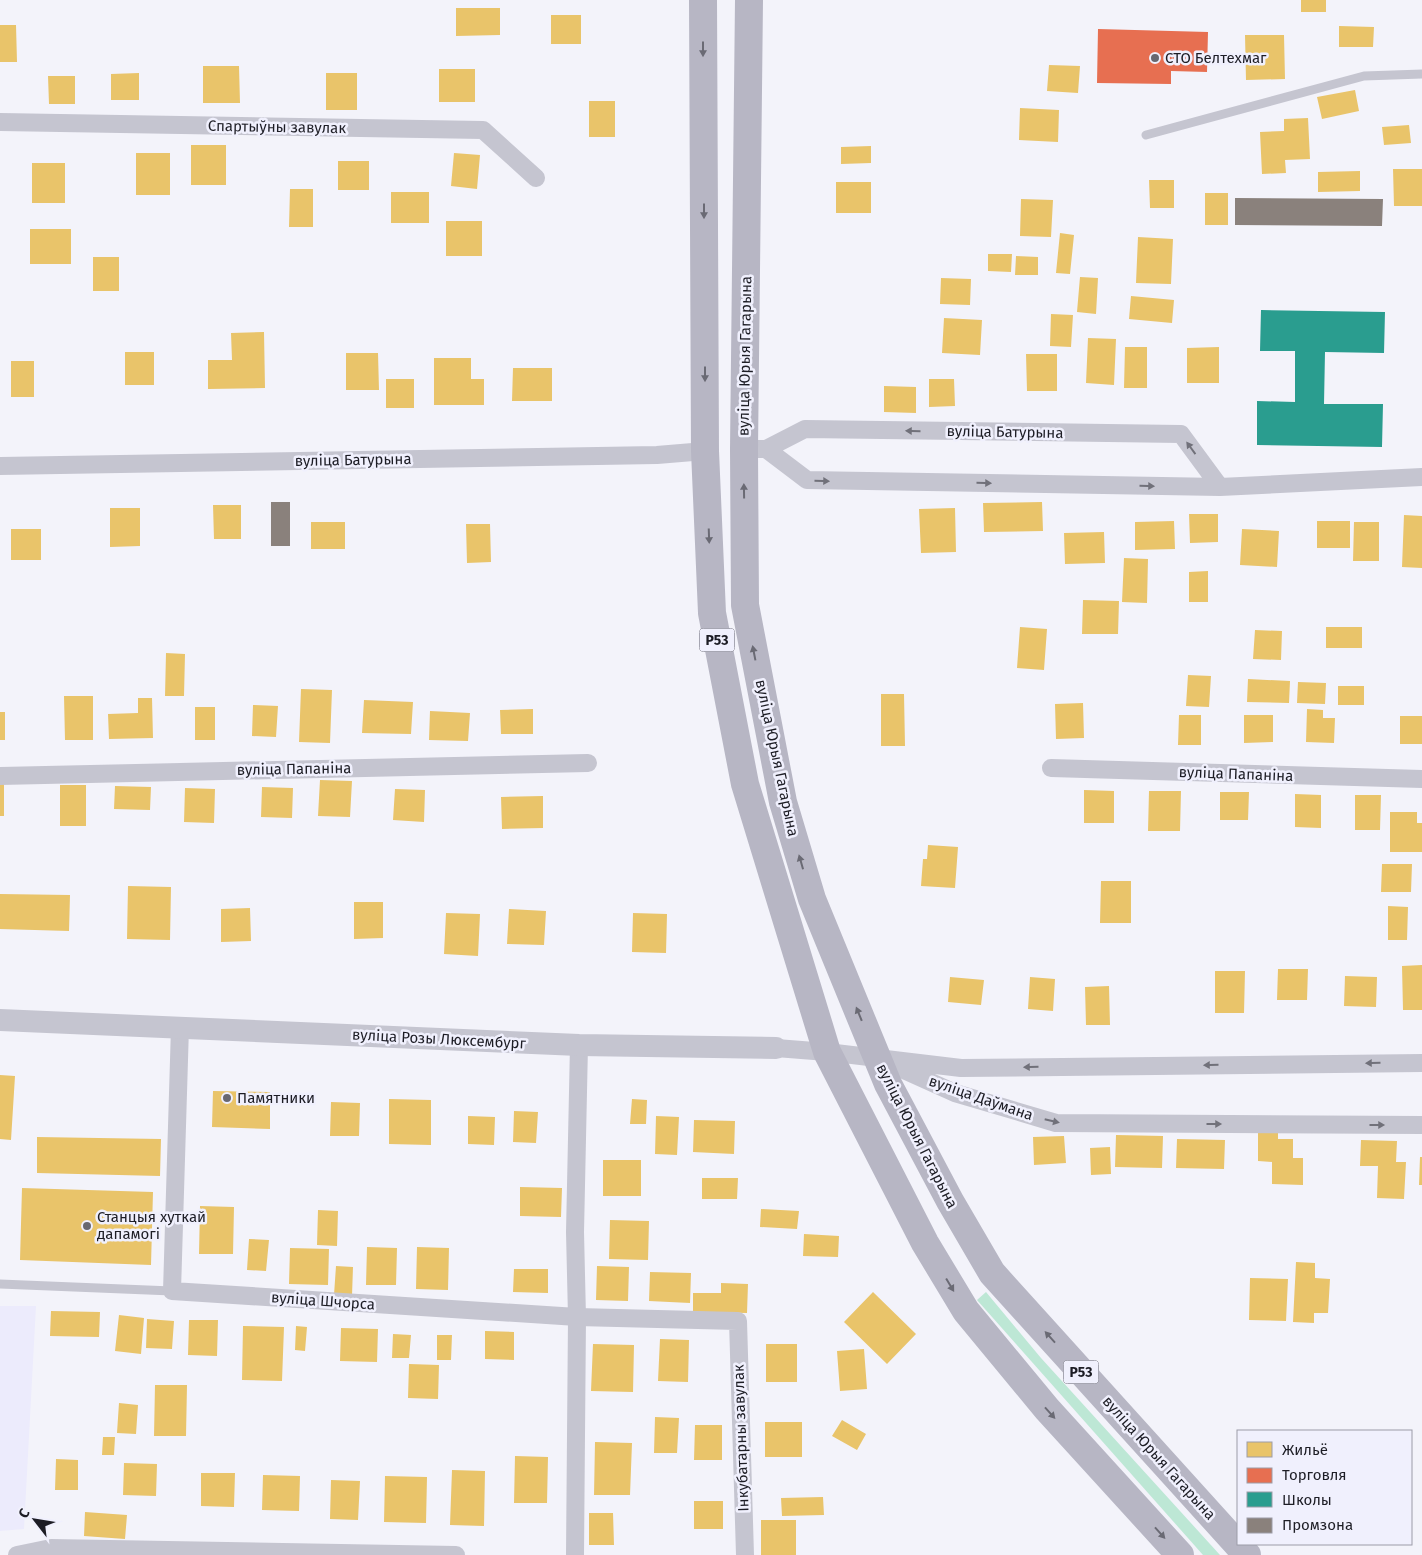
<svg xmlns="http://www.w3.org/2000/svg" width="1422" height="1555" viewBox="0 0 1422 1555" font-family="'Fira Sans',sans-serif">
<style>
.built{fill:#ecebfc}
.green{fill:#bde7d5}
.homes{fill:#e9c46a}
.shops{fill:#e76f51}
.schools{fill:#2a9d8f}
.industry{fill:#8a817c}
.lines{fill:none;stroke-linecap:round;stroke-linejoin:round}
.service{stroke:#c5c5d0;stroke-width:9}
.minor{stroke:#c5c5d0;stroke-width:18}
.tertiary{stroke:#c5c5d0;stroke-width:22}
.primary{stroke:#b7b6c4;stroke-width:28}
.oneway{fill:#6a6a74}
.oneway2{fill:#71717a}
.poi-dot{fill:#686870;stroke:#f0f0fd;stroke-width:2}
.labels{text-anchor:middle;stroke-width:5;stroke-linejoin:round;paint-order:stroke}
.shield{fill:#f0f0fd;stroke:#5c5c66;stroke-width:1}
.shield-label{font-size:14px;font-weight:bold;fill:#1d1d25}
.poi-label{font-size:15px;fill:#1d1d25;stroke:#f0f0fd;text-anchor:start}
.street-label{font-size:15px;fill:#1d1d25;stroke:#f0f0fd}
</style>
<rect width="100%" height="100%" fill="#f3f3fa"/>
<!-- built -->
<path class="built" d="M0,1306H36L24,1529L0,1531Z"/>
<!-- green -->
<path class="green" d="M986,1292L1041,1358L1220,1555H1203L977,1300Z"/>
<!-- homes -->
<path class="homes" d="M1301,0H1326V12H1301Z
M456,8H500V35L456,36Z
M551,15H581V44H551Z
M0,25H16L17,62H0Z
M1339,26L1374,27L1373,47H1339Z
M1245,35H1284L1285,79L1246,80Z
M1049,65L1080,66L1078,93L1047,91Z
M203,66H239L240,103H203Z
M439,69H475V102H439Z
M139,73V100H111V74Z
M326,73H357V110H326Z
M48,76H75V104H49Z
M1355,90L1359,111L1322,119L1317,97Z
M589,101H615V137H589Z
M1020,108L1059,110L1058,142L1019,140Z
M1308,118L1310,159L1285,160L1286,173L1262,174L1260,132L1284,131V119Z
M1409,125L1411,143L1384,145L1382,127Z
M191,145H226V185H191Z
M871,146V163L841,164V147Z
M136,153H170V195H136Z
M454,153L480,155L477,189L451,186Z
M338,161H369V190H338Z
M32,163H65V203H32Z
M1393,169H1422V206H1394Z
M1360,171V191L1318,192V172Z
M1149,180H1174V208H1150Z
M836,182H871V213H836Z
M290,189H313V227H289Z
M391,192H429V223H391Z
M1205,193H1228V225H1205Z
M1021,199L1053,200L1051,237L1020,236Z
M446,221H482V256H446Z
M30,229H71V264H30Z
M1060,233L1074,235L1070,274L1056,273Z
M1138,237L1173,239L1171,284L1136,283Z
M988,254H1012L1011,272L988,271Z
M1016,256L1038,257V275H1015Z
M93,257H119V291H93Z
M1080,277L1098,278L1096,314L1077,312Z
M941,278L971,279L970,305L940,304Z
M1131,296L1174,300L1172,323L1129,319Z
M1051,314L1073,315L1071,347L1050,346Z
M944,318L982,320L980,355L942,353Z
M264,332L265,388L208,389V360H232L231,333Z
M1088,338L1116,339L1114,385L1086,383Z
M1125,347H1147V388H1124Z
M1219,347V383H1187V348Z
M125,352H154V385H125Z
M346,353H378L379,390H346Z
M1026,354H1057V391H1027Z
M434,358H471V379H484V405H434Z
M11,361H34V397H11Z
M513,368H552V401H512Z
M386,379H414V408H386Z
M929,379H954L955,406L929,407Z
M884,386L916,387V413L884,412Z
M1042,502L1043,531L984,532L983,503Z
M213,505H241V539H214Z
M110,508H140V546L110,547Z
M955,508L956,552L921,553L919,509Z
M1189,514H1218V542L1190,543Z
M1404,515L1422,516V568L1402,567Z
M1174,521L1175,549L1135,550V522Z
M1317,521H1350V548H1317Z
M311,522H345V549H311Z
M1354,522H1379V561H1353Z
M466,524H490L491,562L467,563Z
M11,529H41V560H11Z
M1242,529L1279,531L1277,567L1240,565Z
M1104,532L1105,563L1065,564L1064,533Z
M1124,558L1148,559L1147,603L1122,602Z
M1208,571V602H1189V572Z
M1083,600L1119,601L1118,634H1082Z
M1020,627L1047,629L1044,670L1017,668Z
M1326,627H1362V648H1326Z
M1255,630L1282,631L1281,660L1253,659Z
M166,653L185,654L184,696H165Z
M1188,675L1211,676L1209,707L1186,706Z
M1248,679L1290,681L1289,703L1247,702Z
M1298,682L1326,683L1325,704L1297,703Z
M1338,686H1364V705H1338Z
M301,689L332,690L330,743L299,742Z
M881,694H904L905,746H881Z
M64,696H93V740H65Z
M138,698H152L153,738L109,739L108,714L138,713Z
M364,700L413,702L411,734L362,733Z
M1083,703L1084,738L1056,739L1055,704Z
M253,705L278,706L276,737L252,736Z
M195,707H215V740H195Z
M533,709V734H501L500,710Z
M1307,709L1323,710V718H1335L1334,743L1306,742Z
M430,711L470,713L468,741L429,740Z
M0,712H5V740H0Z
M1179,715H1201V745H1178Z
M1244,715H1273V742L1244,743Z
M1400,716H1422V744H1400Z
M320,780L352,781L350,817L318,816Z
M0,783H4V816H0Z
M60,785H86V826H60Z
M115,786L151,787L150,810L114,809Z
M262,787L293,788L292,818L261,817Z
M185,788L215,789L214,823L184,822Z
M395,789L425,790L424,822L393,820Z
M1084,790L1114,791V823H1084Z
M1149,791H1181L1180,831H1148Z
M1220,792H1249L1248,820H1220Z
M1295,794L1321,795V828L1295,827Z
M1355,795H1381L1380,830H1355Z
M543,796V828L502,829L501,797Z
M1390,812H1417V823H1422V852H1390Z
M928,845L958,847L955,888L921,886L923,859H927Z
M1382,864H1412L1411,892H1381Z
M1101,881H1131V923H1100Z
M128,886L171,887L170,940L127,939Z
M0,894L70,895L69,931L0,929Z
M354,902H383V938L354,939Z
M1388,906L1408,907L1407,940H1388Z
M250,908L251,941L221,942V909Z
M509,909L546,911L544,945L507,944Z
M446,913L480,914L478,956L444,954Z
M633,913L667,914L666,953L632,952Z
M1422,965V1010H1403L1402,966Z
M1278,969H1308L1307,1000H1277Z
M1215,971H1245L1244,1013H1215Z
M1345,976L1377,977L1376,1007L1344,1006Z
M950,977L984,980L981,1005L948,1002Z
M1030,977L1055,979L1053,1011L1028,1009Z
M1109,986L1110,1025H1086L1085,987Z
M0,1075L15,1076L11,1140L0,1139Z
M213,1091L270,1092V1129L212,1127Z
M389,1099L431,1100V1145L389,1144Z
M632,1099L647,1100L646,1124H630Z
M331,1102L360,1103L359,1136H330Z
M514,1111L538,1112L536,1143L513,1142Z
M468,1116L495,1117L494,1145L468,1144Z
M656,1116L679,1117L677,1155L655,1154Z
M694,1120L735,1121L734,1154L693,1152Z
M1258,1131H1278V1139H1293V1158H1303V1185L1272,1184V1162L1258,1161Z
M1116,1135L1163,1136L1162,1168L1115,1167Z
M1064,1136L1066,1163L1034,1165L1033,1137Z
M37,1137L161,1139L160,1176L37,1173Z
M1177,1139L1225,1140L1224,1169L1176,1168Z
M1361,1140L1397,1141L1396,1162H1406L1404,1199L1377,1198L1378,1166H1360Z
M1110,1147L1111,1174L1091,1175L1090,1148Z
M1420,1157H1422V1185H1419Z
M603,1160H641V1196H603Z
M702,1178H738L737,1199H702Z
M520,1187L562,1188L561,1217L520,1216Z
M22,1188L153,1192L151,1265L20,1260Z
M200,1206L234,1207L233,1254H199Z
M761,1209L799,1211L797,1229L760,1227Z
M318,1210L338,1211L337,1246L317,1245Z
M610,1220L649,1221L648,1260L609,1259Z
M804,1234L839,1236L838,1257L803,1256Z
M249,1239L269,1240L266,1271L247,1270Z
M367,1247L397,1248L396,1285H366Z
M417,1247L449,1248L448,1290L416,1289Z
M290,1248L329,1249L328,1285L289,1284Z
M1296,1262L1315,1263V1278L1330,1279L1328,1313H1314V1323L1293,1322Z
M336,1266L353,1267L352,1296L334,1295Z
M597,1266L629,1267L628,1301L596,1300Z
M514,1269H548V1293L513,1292Z
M650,1272L691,1273L690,1303L649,1301Z
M1250,1278L1288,1279L1286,1321L1249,1320Z
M721,1283L748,1284L747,1313L693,1312V1293H721Z
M873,1292L916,1334L887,1364L844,1322Z
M51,1311L100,1312L99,1337L50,1336Z
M119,1315L144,1318L141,1354L115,1351Z
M147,1319L174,1321L172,1349L146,1348Z
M189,1320H218L217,1356L188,1355Z
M243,1326L284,1327L282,1381L242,1380Z
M296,1326L307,1327L305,1351L295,1350Z
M341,1328L378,1329L377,1362L340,1361Z
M485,1331L514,1332V1360L485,1359Z
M393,1334L411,1335L409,1358H392Z
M437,1335H452L451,1360H437Z
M660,1339L689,1340L688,1382L658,1381Z
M593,1344L634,1345L633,1392L591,1391Z
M766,1344H797V1382H766Z
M864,1349L867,1389L840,1391L837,1351Z
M409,1364L439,1365L438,1399L408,1398Z
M155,1385H187L186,1436H154Z
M119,1403L138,1405L136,1434L117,1433Z
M655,1417L679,1418L677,1453H654Z
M842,1420L866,1434L857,1450L832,1436Z
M765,1422H802V1457H765Z
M695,1425H722V1460H694Z
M103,1437H115L114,1455H102Z
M595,1442L632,1443L630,1495H594Z
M515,1456L548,1457L547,1503H514Z
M56,1459L78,1460V1490H55Z
M124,1463L157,1464L156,1496L123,1495Z
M452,1470L485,1471L484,1526L450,1525Z
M201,1473H235L234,1507L201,1506Z
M263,1475L300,1476L299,1511L262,1510Z
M385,1476L427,1477L426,1523L384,1522Z
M331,1480L360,1481L358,1520L330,1519Z
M823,1497L824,1515L782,1516L781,1498Z
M694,1501H723V1529H694Z
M85,1512L127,1515L125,1539L84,1536Z
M589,1513H613L614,1545H589Z
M761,1520H796V1555H761Z"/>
<!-- shops -->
<path class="shops" d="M1098,29L1208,32L1207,72L1171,71V84L1097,83Z"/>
<!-- schools -->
<path class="schools" d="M1261,310L1385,312L1384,353L1325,352L1324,404H1383L1382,447L1257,445V401L1295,402V351H1260Z"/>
<!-- industry -->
<path class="industry" d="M1235,198L1383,199L1382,226L1235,225Z
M271,502H290V546H271Z"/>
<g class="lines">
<!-- service -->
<path class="service" d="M1146,135L1364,76L1422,74
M0,1284L172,1291"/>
<!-- minor -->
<path class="minor" d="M0,122L483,130L536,178
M757,449H766L805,429L1181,434L1220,487
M766,449L807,480L1220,487L1422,477
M0,466L657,455L705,451
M1051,768L1422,779
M0,776L588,763
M180,1027L172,1291L577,1317L738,1321L745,1555
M776,1048L827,1052L961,1068L1422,1063
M895,1066L955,1093L1056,1123L1422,1125
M17,1555L51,1548L456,1555
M575,1555L577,1317L575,1232L579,1045"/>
<!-- tertiary -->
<path class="tertiary" d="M0,1020L579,1045L776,1048"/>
<!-- primary -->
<path class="primary" d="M703,0L705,451L712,613L745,784L827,1052L925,1243L966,1311L1047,1409L1180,1555
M749,0L744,450L745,605L783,802L812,899L888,1084L950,1201L992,1273L1247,1555"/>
</g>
<!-- one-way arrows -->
<defs><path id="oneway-solid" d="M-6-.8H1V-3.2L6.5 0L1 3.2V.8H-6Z" transform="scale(1.25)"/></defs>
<g class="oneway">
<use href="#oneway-solid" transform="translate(703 49) rotate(90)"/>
<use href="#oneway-solid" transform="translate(704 211) rotate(90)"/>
<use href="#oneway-solid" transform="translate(705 374) rotate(90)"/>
<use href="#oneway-solid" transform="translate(744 491) rotate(-91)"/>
<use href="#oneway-solid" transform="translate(709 536) rotate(88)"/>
<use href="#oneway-solid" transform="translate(754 653) rotate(-101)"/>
<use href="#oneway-solid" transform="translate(801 862) rotate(-106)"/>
<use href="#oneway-solid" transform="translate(859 1014) rotate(-112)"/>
<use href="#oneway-solid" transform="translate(950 1285) rotate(59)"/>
<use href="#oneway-solid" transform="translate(1050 1337) rotate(-132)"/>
<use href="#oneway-solid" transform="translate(1050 1413) rotate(48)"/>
<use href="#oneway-solid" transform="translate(1160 1533) rotate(48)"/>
</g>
<g class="oneway2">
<use href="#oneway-solid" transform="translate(913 431) rotate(-179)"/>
<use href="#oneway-solid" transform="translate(1191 448) rotate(-126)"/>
<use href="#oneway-solid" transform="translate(822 481) rotate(1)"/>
<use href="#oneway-solid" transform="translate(984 483) rotate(1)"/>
<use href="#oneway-solid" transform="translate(1147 486) rotate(1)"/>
<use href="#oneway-solid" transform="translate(1373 1063) rotate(179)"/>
<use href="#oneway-solid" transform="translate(1211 1065) rotate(179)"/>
<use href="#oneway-solid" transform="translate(1031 1067) rotate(179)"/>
<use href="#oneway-solid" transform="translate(1052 1121) rotate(13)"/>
<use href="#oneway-solid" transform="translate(1214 1124)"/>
<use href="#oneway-solid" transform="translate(1377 1125)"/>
</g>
<!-- markers -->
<g class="poi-dot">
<circle cx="1155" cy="58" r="5"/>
<circle cx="227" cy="1098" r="5"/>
<circle cx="87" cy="1226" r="5"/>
</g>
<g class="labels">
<!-- shield labels -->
<g class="shield">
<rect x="699.5" y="628.5" width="35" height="23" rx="4"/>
<rect x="1063.5" y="1360.5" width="35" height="23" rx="4"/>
</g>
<g class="shield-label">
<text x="717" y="645">Р53</text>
<text x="1081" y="1377">Р53</text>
</g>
<!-- poi labels -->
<g class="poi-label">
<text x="1165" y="63">СТО Белтехмаг</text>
<text x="237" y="1103">Памятники</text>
<text x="97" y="1222">Станцыя хуткай<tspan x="97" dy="17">дапамогі</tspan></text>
</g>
<!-- street labels -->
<g class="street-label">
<text transform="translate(277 127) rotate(1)" y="5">Спартыўны завулак</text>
<text transform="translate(745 356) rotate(-89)" y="5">вуліца Юрыя Гагарына</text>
<text transform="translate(1005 432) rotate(1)" y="5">вуліца Батурына</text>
<text transform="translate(353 460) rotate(-1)" y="5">вуліца Батурына</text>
<text transform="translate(777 758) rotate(78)" y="5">вуліца Юрыя Гагарына</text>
<text transform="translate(294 769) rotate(-1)" y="5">вуліца Папаніна</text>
<text transform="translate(1236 774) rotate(2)" y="5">вуліца Папаніна</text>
<text transform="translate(439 1039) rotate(3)" y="5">вуліца Розы Люксембург</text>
<text transform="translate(981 1098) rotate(19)" y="5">вуліца Даўмана</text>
<text transform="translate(917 1136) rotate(63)" y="5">вуліца Юрыя Гагарына</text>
<text transform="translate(323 1301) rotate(4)" y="5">вуліца Шчорса</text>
<text transform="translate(741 1438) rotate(-92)" y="5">Інкубатарны завулак</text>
<text transform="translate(1159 1458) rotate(48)" y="5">вуліца Юрыя Гагарына</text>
</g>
</g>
<!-- legend -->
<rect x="1237" y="1430" width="175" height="115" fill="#f0f0fd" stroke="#9c9ca7"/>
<rect x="1247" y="1442" width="25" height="15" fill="#e9c46a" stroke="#9c9ca7"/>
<text x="1282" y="1455" font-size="15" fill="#1d1d25">Жильё</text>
<rect x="1247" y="1468" width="25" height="15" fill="#e76f51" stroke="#9c9ca7"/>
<text x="1282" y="1480" font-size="15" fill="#1d1d25">Торговля</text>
<rect x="1247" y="1492" width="25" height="15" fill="#2a9d8f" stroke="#9c9ca7"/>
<text x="1282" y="1505" font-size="15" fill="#1d1d25">Школы</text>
<rect x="1247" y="1518" width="25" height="15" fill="#8a817c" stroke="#9c9ca7"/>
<text x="1282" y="1530" font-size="15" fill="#1d1d25">Промзона</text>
<!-- north arrow -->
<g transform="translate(35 1520) rotate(301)" stroke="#f0f0fd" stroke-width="4" paint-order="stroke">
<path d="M0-4L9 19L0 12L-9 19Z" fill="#1d1d25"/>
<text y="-8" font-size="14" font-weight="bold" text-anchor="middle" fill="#1d1d25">С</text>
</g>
</svg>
